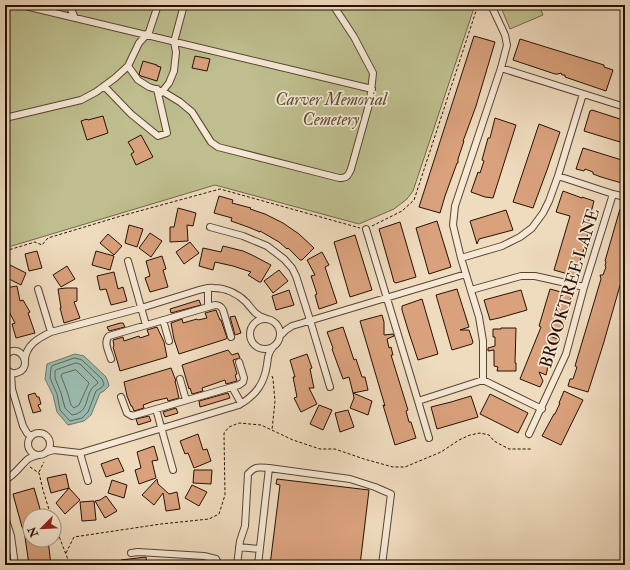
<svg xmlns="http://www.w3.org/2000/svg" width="630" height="570" viewBox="0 0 630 570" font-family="'IM FELL Double Pica',serif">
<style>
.green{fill:#bebe8e;stroke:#726848}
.water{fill:#9abbaf;stroke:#6c776a}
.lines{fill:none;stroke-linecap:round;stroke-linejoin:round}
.shore{stroke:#606658;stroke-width:1}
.building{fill:#d9a17c;stroke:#271102}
.minor-casing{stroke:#594431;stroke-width:8}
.path{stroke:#271102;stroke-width:1;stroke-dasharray:3 2;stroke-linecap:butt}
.minor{stroke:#f5e8d5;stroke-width:6}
.labels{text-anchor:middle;stroke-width:3.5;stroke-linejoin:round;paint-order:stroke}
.park-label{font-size:17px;font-style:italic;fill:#5c4e33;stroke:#f5e8d5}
.street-label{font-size:17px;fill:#271102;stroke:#f5e8d5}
</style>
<rect width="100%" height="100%" fill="#efdbbe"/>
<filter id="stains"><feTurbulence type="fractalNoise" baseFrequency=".005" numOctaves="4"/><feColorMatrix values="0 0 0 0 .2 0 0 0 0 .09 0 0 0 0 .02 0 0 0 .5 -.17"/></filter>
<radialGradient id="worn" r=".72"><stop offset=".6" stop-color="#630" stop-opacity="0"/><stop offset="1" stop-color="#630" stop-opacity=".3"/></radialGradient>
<!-- green -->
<path class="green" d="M5,5H475L413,191L407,199L394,209L359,224L215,185L5,248Z
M500,5H539L543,15L510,29Z"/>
<!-- water -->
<path class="water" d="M75,354L84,356L106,377L108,382L109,386L104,391L100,393L91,415L84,421L68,425L57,412L53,395L45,379L47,364Z"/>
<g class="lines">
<!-- shore -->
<path class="shore" d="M75,358L82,360L102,379L104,384L102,387L96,391L88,412L82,418L70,421L60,410L57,394L50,378L51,368L52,366Z
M76,363L80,364L97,381L98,383C96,385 94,386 93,387C84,398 90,412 72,415L65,408L61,393L55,378V371L56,370Z
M76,370L89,383L79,405L74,408L71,405L67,391L61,376L62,374Z"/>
</g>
<!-- building -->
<path class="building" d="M474,36L495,42L476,106L465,136L463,141H464L458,159V163H457L445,196L440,213L419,207Z
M520,39L604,65V67L613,70L606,91L565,77V75H562L561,73L558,74H555L513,60Z
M195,56L210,59L207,71L192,68Z
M143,61L157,65V66L161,67L157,81L141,76L139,74Z
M592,110L623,120V121L625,122V125L620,142L584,131L590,111Z
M103,116L108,133L87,140L81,121L87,119L88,120Z
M495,118L516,125L493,198L485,197L471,192L478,172L480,173L484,161L482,160L488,138H490Z
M539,124L560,132L547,170L533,208L513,202Z
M141,135L153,157L136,165L131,154L134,152L128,142Z
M583,148L625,161V184L601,177L593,174V172L585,169L584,171L576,169Z
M563,191L582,198V197L594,201L587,228L588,231L586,243L575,276L554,270L570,216L556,212Z
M219,196L233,200L232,203L251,208L250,209L265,214L283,223L299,234L314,248L302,260H300L288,248L287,249L279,242L260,231V232L248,227L231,221L232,218L214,213Z
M178,208L196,213L193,226L187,225L188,241L170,242V227H174Z
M620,209L625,210V268L603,345L588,392L568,386L570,379H573L577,367L575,366L601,279L600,275H603L606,267L605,266L606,262L605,261Z
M506,210L513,230L479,239L477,244L470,221Z
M437,221L451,267L429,274L416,228Z
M400,222L416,277L396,283L394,282L391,271L379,229Z
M129,225L143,229L137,247L125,243Z
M150,233L162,241L151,257L139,248Z
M108,234L122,246L114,255L100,243Z
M355,235L372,290L350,297L334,242Z
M190,242L199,253L184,264L176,252Z
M223,246L243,251L252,255L271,265L261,282H259L248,275L251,272L233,266L215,262L213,270L199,266L203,248L221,252Z
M37,251L42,268L29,271L25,254Z
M96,251L114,256L110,270L92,265Z
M322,252L329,265L325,267L337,303L319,309L315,295L317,294L311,276L315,275L307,260Z
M162,256L166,269L163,270L168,287L150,292L145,278L150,276L146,261Z
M10,265L26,273L21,285L5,277V275Z
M67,266L75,279L61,287L53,275Z
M279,270L288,281L273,293L264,281Z
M114,272L118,289L123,287L127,301L111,305L106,289L100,290L97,276Z
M17,286L20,301L23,300L30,312L28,313L35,333L16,338L12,324L15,323L5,304V288Z
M66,288H77V301L74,302L80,318L64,323L60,308H61L58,289Z
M457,289L469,327L460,330H469L473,342L472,344L452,350L436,295Z
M550,289L572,295L561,331L550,336L560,340L552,360L549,358L547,371L546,375L539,372L543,381L540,387L520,379L541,327L539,326Z
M289,290L294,305L276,310L272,296Z
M521,290L527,310L499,318L490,320L484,300Z
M422,299L438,354L418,360L409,333L402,310V306Z
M199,300L201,305L171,313L170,309Z
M216,310L220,320H221L227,338L226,339L179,354L174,339L171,323L182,319L183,323L197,319L198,320L207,318L205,313Z
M382,315L384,322V335L393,334L394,336L387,339L389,348L391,347L393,355H391L408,410L406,411L409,422H411L416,438L395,445L383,405L385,406L360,321Z
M235,316L241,333L235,335L230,317Z
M120,323H123L125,327L109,331L107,327Z
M157,327L164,342L167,357L120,371L116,357L113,347L114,346L113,340L123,337L124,341L139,336L140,338L149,335L147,330Z
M343,327L354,360L356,359L362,377H365L368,390L353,393L349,377L343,379L332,349L333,348L327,332Z
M501,328H516L515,363H516V371H497L498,367L494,366V350L488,351V348L495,346V337H493V329H501Z
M228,350L232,355L238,353L240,358L233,360L237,374L235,375L237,381L226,384L225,380L202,388L203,391L192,394L190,388L189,389L182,365Z
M307,354L312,368L310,369L314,388H309L317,404L301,412L294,398L297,397L293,377H295L290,360Z
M171,368L176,381H175L179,398L168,401L167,398L154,401L143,405L144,408L134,411L132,406H131L127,396L124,382Z
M564,391L583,400L561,445L542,436L554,414H555L560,403H559Z
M35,393L37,397H39L41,404L38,405L41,411L33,413L29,400L28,395Z
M228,393L230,398L200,407L199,401Z
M353,393L372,401L368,415L350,408L354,398Z
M490,394L528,413L518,433L480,414Z
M471,396L478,417L437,429L431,407L451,402Z
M319,405L332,410L323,430L310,424Z
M176,408L178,413L165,417L163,412Z
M348,410L354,427L340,432L335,413Z
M149,416L151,421L138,425L136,419Z
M198,434L203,450L207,449L211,461L194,468L188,453L185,454L180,441Z
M154,446L158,460L152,461L156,478L139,484L135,470L141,468L137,452Z
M118,458L124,471L106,477L101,464Z
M194,470H212L211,484L193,483Z
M66,474L69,488L51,493L47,478Z
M157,479L158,484L169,494L177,492L180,509L166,511L163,493L154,505L142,495Z
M277,479L369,490L360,565H270L280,485L276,484Z
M112,480L127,485L124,498L108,493Z
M192,485L207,492L199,506L185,498Z
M34,488L42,516H30V540H48L51,565H29L24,530L22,527L14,498L13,494Z
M69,488L80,500L65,514L56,503Z
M106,496L117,511L105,518L95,501L100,500Z
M94,501L96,520L82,521L80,502Z
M146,557L147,565H121V560Z"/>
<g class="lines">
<defs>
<path id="minor" d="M21,5L372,89
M69,5L75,18
M128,66L138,80L149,87L162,91L180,102L192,112L211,142L218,147L339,178C347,178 348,176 351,169L370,101L373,73L354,37L333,5
M501,68L625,107
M104,86L131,114L158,136L167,133L157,89
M161,93L169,83L174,71L176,52L174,42L184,5
M5,118L81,100L96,92L115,78L128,66L139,43L149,32L158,5
M558,176L613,194L625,197
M210,227L243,236L267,246L284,259L292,268L296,276L310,320L330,387
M366,229L418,401L429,438
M461,258L502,246L520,237L532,228L543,213L549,201L558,176L583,94
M128,261L146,325
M208,288V307
M38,289L51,332
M471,290L521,276H535L584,287
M250 334a15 15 0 1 1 30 0a15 15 0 1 1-30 0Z
M163,320L169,341
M280,336L286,330L292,326L466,274
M5,356C20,339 35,369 16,373C12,374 8,371 5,368
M111,359C109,352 103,342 109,336L215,305C219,305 221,306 223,310L231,337
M25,361C25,345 39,338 51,332L141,308L199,290C204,289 209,287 214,288C226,288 238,294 246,302C253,310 255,315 265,318
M11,373L12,389L23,426L27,433L31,436
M180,379L186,400
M483,380V341L479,317L461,258L453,225L455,206L501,68L507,45L505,35L491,5
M232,387L241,403
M121,397L127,413L132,416L239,385L243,382L244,378L239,362
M418,401L483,380L542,409
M156,409L173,470
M28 444a11 11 0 1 1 22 0a11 11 0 1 1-22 0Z
M529,434L566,354L584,287L613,194
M47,452L54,450L80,453L239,405C256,395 264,384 267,365C268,357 268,353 273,347
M80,453L88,481
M269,468L350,479L375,487L391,494L382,565
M5,480C15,475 20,466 28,459C31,457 34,456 38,455
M5,517L11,536L15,565
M239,547L259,549
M131,553L138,552L204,556L216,559L219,565
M237,565L240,541L245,526L248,474C255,466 258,467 269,468L258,565"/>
</defs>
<!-- minor casing -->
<use href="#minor" class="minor-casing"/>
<!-- path -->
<path class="path" d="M372,226L402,211L414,200L477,8L484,5
M5,251L35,242L42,245L48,238L121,216L220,189L360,228
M272,376L273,379L275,401L272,430
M30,467L39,473L43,490L51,516
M39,472L44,462
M54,523L70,565
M66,553L74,537L161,524L209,519L219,514L225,495L224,433L229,427L239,423L261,425L293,440L320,449H335L364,459L393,467H405L441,452L459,440L470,435L480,433L489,435L494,441L509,449H531"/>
<!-- minor -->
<use href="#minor" class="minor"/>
</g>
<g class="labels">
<!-- park labels -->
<g class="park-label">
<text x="331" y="105">Carver Memorial<tspan x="331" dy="20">Cemetery</tspan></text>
</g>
<!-- street labels -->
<g class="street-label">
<text transform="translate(569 288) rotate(-73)" y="6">BROOKTREE LANE</text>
</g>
</g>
<!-- margin -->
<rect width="630" height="570" fill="none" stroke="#efdbbe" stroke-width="20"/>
<rect x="6" y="6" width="618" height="558" fill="none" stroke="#271102" stroke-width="2"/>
<rect x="10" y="10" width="610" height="550" fill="none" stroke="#271102"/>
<!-- north arrow -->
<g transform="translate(42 528) rotate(246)"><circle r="19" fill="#f5e8d5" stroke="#a39281"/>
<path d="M0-3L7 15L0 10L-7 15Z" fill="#8f2418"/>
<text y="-6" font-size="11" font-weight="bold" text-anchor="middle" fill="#271102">N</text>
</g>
<rect width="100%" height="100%" filter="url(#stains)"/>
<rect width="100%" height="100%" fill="url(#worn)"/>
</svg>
